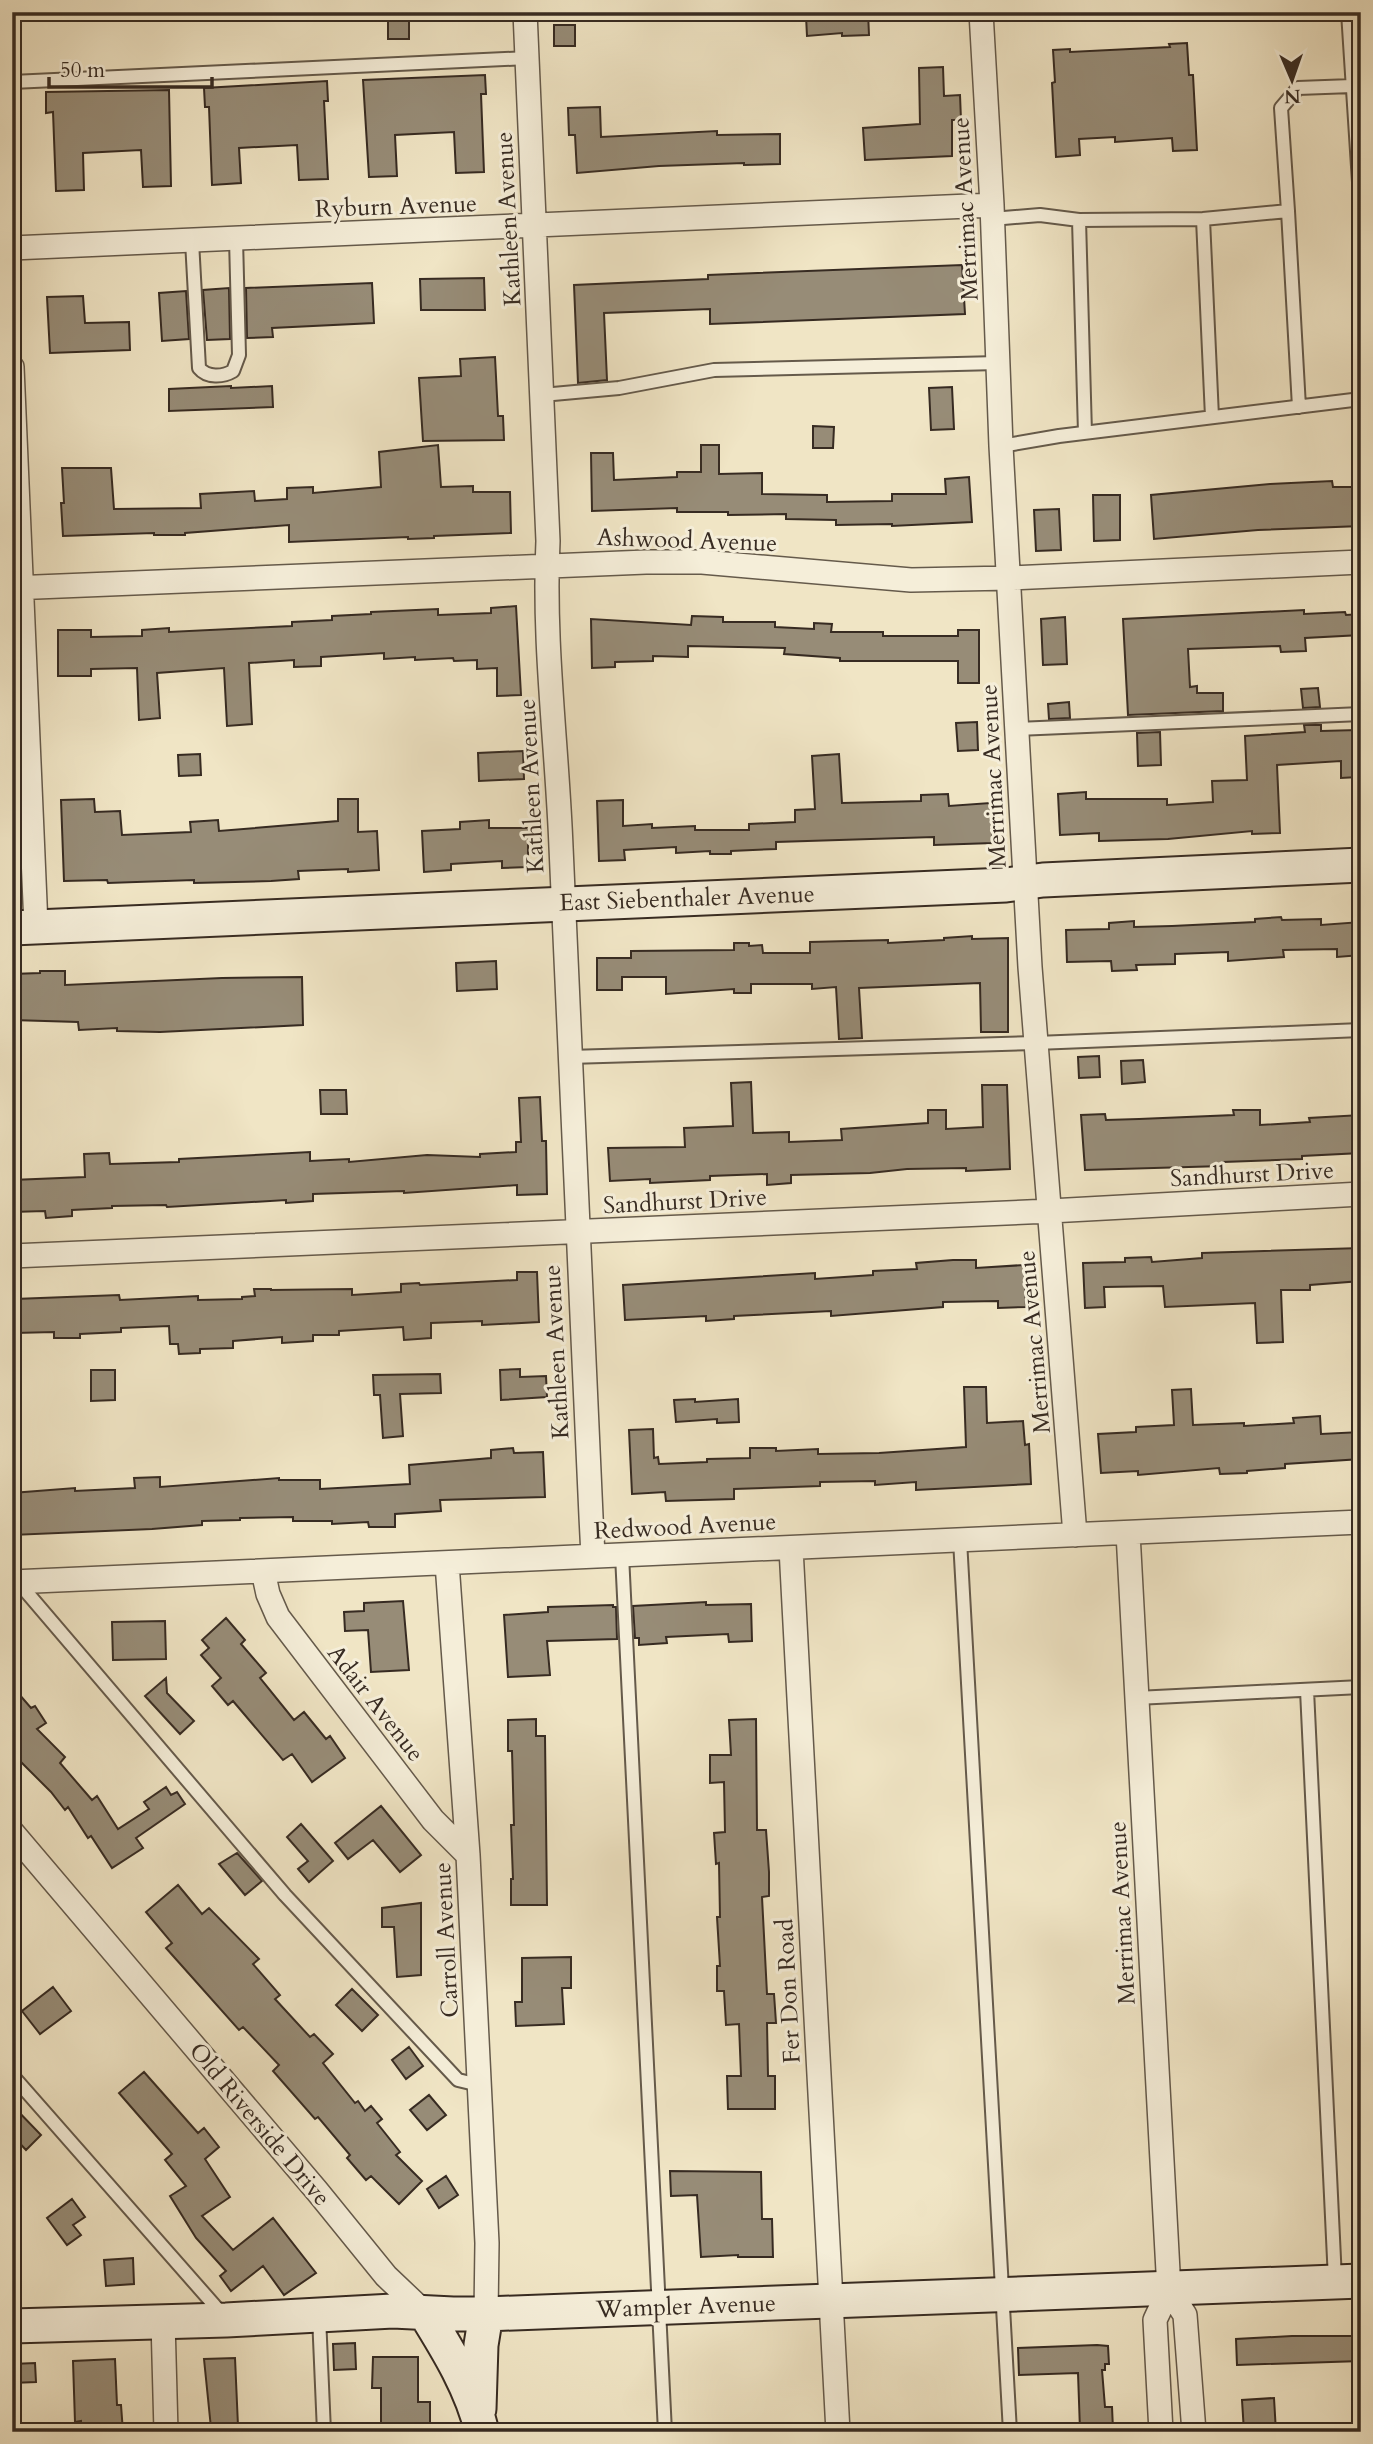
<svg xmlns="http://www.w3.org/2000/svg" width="1373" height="2444" viewBox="0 0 1373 2444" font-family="Cardo,serif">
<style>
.building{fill:#978c77;stroke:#372b22;stroke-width:2}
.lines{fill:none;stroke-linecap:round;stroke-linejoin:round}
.lane-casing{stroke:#655a4b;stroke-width:16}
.street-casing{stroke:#655a4b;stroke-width:26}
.secondary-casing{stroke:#372b22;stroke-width:37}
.lane{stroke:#f5eed9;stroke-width:12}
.street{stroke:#f5eed9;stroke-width:23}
.secondary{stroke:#f5eed9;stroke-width:33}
.labels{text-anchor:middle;stroke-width:6;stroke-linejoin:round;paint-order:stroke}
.street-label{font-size:24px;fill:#372b22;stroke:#f5eed9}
</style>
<rect width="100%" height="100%" fill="#f0e5c5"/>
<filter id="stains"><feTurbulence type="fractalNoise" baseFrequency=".00286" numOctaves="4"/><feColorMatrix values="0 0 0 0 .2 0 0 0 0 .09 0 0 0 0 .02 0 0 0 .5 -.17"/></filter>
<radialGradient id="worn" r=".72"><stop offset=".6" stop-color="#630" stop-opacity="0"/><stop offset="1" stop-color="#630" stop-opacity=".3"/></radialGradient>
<!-- building -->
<path class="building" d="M842,12H868L869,35L842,36V33L807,36L806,16L842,14Z
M388,17H409V39H388Z
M554,25H575V46H554Z
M1187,43L1189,75H1193L1197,150L1173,151L1172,138L1115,142V137L1079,139L1080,155L1056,157L1052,83L1055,82L1053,50L1070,49V52L1170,47L1169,44Z
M943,67L944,96L960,95L961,120H952V156L865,160L863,128L920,124L919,68Z
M485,75L486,94H481L484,172L456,173L454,132L395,135L397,176L369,177L363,80Z
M327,81L328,101H324L328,179L299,180L297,145L239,148L241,183L212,185L209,107H205L204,88Z
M169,90L171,186L143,187L141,150L83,153L84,190L56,191L53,112L46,113V92Z
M600,107L601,137L717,131V135L780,134V164L744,165V163L659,166L577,173L575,135H569L568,108Z
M962,265L965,314L710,324V309L604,313L607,380L578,383L574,285L708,279V275Z
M484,278L485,310H421L420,279Z
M372,283L374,323L272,328L273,337L247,338L246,288Z
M229,288L230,339L207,340L203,290Z
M186,291L189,339L162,341L159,293Z
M83,296L85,323L129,322L130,350L50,353L47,297Z
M495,357L498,416H503L504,440L423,441L419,378L461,376L460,359Z
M231,386V388L272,386L273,407L169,411V389Z
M952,387L954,429L931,430L929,388Z
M813,426L834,427L833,448H813Z
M438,445L441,487L473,486V492H510L511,533L434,536V538L408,539V537L289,542V525L185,533V535H154V533L63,536L61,503H64L62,468H111L114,509L201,508L200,494L254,491L255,501L287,499V488L313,487V493L381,487L379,452Z
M701,445H719V474L762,473V494L827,495V502L892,501V494H946L945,479L969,477L972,522L892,526V524L836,525V520L786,519V514L728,515V512H677V508L592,511L591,453H613L614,480L677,477V472H701Z
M1332,481L1333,487H1361V526L1258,530L1154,539L1151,495L1270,484Z
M1093,495H1120V540L1094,541Z
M1059,509L1061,550L1036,551L1034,510Z
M516,606L521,695L497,696V668L477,669V660L454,661L453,658L415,660V657L384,659V653L321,657V666L294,667V660L249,663L252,724L227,726L224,668L157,673L160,718L139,720L137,668L91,669V676H58V630H91V637L142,636V630L169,628V632L292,626V622L332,620V616L371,614V612L438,609V615L491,613V608Z
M1304,610V614L1345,612L1346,615L1361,614V635L1305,638L1306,651L1281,652L1280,646L1188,649L1190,687L1197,686V693H1223V711L1128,715L1123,619Z
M692,616L723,617V622H775V627L814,629V623L832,624L831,632H883V636H958V630H979V683H958V661H840V658L784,654L785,648L688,646V657L653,656V661L615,662V667L592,668L591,619L691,625Z
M1065,617L1067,664L1043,665L1041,619Z
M1318,688L1320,707L1303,708L1301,689Z
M1069,702L1070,718L1049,719L1048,704Z
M977,722L978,750L958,751L956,723Z
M1304,725H1321V731L1358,730V777L1341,778V761L1277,765L1280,833L1252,834V831L1168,839L1099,841V833L1060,835L1058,794L1086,792V799H1167V805L1213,802L1212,781L1247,780L1245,736L1305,732Z
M1160,732L1161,765L1138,766L1137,733Z
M523,751L524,779L479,781L478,753Z
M200,754L201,775L179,776L178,755Z
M839,754L842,803L921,801V795L948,794L949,806L990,803L993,843L934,845V837L776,842V849L731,851V854H710V851L676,853V847L624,850L625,860L599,861L597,801L623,800V826L652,824V828L695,826V830H749V824L795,822V810L815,809L812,756Z
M94,799L95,812L120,811L122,835L191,832L190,822L218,820L219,831L338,821V799H358V832L377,831L379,870L348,872V869L298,871L299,879L271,881L194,883V880L108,883L107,880L64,881L61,800Z
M489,820V828H528V867L502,868V861L451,864V870L424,872L422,831L460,829V822Z
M1281,917L1282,920L1321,919V925L1361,922V955L1337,957V949L1283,950L1284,957L1228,961V952L1175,954V964L1136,965L1137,970L1112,971L1111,961L1067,962L1066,930L1109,929V923L1134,921V927L1172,926L1255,922V919Z
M972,936V939L1008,938V1032H981L980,983L859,988L862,1038L839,1039L836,987L812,989V984H751V993H734V989L666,994V977H622V990H597V958H631V951L734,950V943H749V946L762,945L763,953H810V942L888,940V943L944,940V938Z
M496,961L497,989L457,991L456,963Z
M40,971H65V985L222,978L302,977L303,1025L160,1032L117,1031V1028L79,1030L78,1022L12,1020V974L40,973Z
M1099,1056L1100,1077L1079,1078L1078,1057Z
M1143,1060L1145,1082L1122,1084L1121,1061Z
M751,1082L753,1133L789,1132V1142L842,1140L841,1129L928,1123V1110H946V1129L983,1127L982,1085H1007L1010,1169L966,1171V1168L907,1169L870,1173L791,1175V1183L767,1185V1174L710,1176V1180L650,1183V1179L610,1181L608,1148L685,1147L684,1128L733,1126L731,1083Z
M320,1090H346L347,1114H321Z
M540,1097L542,1141H546L547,1194L517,1195V1185L404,1193V1191L313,1194V1201L286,1203V1200L167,1207L166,1205L112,1206V1208L72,1210V1216L46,1218L45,1211L12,1212V1180L85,1177L84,1154L109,1153L110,1164L179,1162V1159L310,1152V1161L349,1159V1162L427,1155L480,1157V1154L516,1152V1142H521L519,1098Z
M1233,1110H1260V1125L1310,1122L1309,1118L1361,1115V1153L1302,1156V1159L1223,1162V1166L1085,1170L1081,1115L1105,1114L1106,1120L1139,1119L1234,1115Z
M1361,1248V1281L1310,1285V1290H1281L1283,1342L1257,1343L1255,1303L1165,1307L1163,1286L1104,1287L1105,1307L1085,1308L1083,1263L1125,1262V1258L1151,1257L1152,1262L1202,1258V1253Z
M953,1260H976V1268L1024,1265L1026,1307L998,1308V1301L943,1302V1307L831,1316V1311L734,1316V1319L706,1321V1316L625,1320L623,1285L815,1273V1279L873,1275V1271L917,1269L916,1263Z
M517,1272H537L539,1322L482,1325V1321L431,1323V1338L404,1340L403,1327L339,1331V1335H313V1341L282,1343V1337L233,1341V1348L200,1349V1353L179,1354L178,1344H170L169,1326L121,1328V1332L80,1334V1338H54V1332L15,1333V1299L119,1295L120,1300L198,1296V1300L242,1299V1297L255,1296L254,1289H271V1290L352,1289V1295L401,1292V1284L419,1283L420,1285L517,1280Z
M520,1369V1377L546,1376L547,1397L501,1400L500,1370Z
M91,1370H115V1400L91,1401Z
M440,1374L441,1393L400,1394L403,1436L383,1438L380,1395H374L373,1375Z
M964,1387H986L987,1423L1023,1421L1025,1445L1029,1444L1031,1484L916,1490V1482L875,1485V1481L820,1482V1486L734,1489V1499L666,1501L665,1492L632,1494L629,1430L653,1429L654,1458L658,1457L659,1464L707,1462V1459L750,1458V1448H776V1451L818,1449V1454L879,1453L966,1447Z
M1191,1389L1193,1425L1244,1423V1426L1294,1423L1293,1418L1320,1416L1321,1434L1361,1432V1459L1285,1464V1468L1247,1471V1473L1220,1474L1219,1468L1138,1475V1471L1101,1473L1098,1434L1136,1432V1427L1174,1425L1172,1390Z
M695,1399V1402L738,1399L739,1422L717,1423V1419L676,1422L674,1400Z
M513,1448L514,1453L543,1452L545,1497L440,1500L441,1511L395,1514V1527H369L368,1522L332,1524V1521H293V1517L240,1518V1520L202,1521V1525L152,1529L12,1535V1493L75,1488V1491L135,1488L134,1478L160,1477V1487L279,1478V1480H320V1489L410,1484L409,1465L491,1458V1450Z
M403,1601L409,1670L371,1672L368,1630L345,1631L344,1612L364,1611V1603Z
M706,1602V1605L751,1604L752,1641L729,1642L728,1634L666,1637L667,1643L639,1645V1638H635L633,1606Z
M613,1605V1607H616L617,1639L547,1641L550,1675L508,1677L504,1615L548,1612V1607Z
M226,1618L245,1640L241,1644L266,1673L260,1678L294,1720L304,1712L326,1739L330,1736L345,1758L312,1782L292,1754L283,1760L233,1701L228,1705L212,1686L221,1678L201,1655L209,1648L202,1640Z
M165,1621L166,1659L113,1660L112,1622Z
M166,1678L167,1693L194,1721L180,1734L145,1696Z
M12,1686L31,1708L35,1706L46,1723L37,1729L65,1757L60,1763L92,1800L97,1796L118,1829L149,1809L144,1802L166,1787L171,1795L177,1792L185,1804L136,1838L143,1848L112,1868L91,1836L88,1838L68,1807L65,1810L51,1792L12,1753Z
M536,1719V1736H545L547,1905H511V1879H513L511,1825H514L512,1751H508V1720Z
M756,1719L757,1830H766L769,1872V1896L762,1897L767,1994H774L776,2023H767L768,2076H775V2109H728L727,2076H741L739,2024L726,2025L724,1991H717V1966H720L717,1917H720L719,1863L716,1864L714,1833L725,1832L724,1782L710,1783V1755H731L729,1720Z
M381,1806L421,1855L400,1872L373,1840L348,1859L335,1843Z
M301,1824L333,1861L309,1882L298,1869L308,1861L287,1837Z
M237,1853L262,1881L245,1895L219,1864Z
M178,1885L202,1914L209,1908L259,1959L253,1964L280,1995L275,1999L310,2037L314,2034L333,2054L323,2063L355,2103L358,2101L365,2111L371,2106L382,2119L377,2123L400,2152L396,2155L422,2181L399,2204L371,2176L366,2180L347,2158L350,2155L318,2117L315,2119L273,2071L279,2065L243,2027L239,2030L166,1948L172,1943L146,1912Z
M421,1903V1975L397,1977L394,1927H382V1908Z
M571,1957V1988H562L564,2024L516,2026L515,2002H522V1958Z
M53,1987L71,2011L40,2034L22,2011Z
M352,1989L378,2015L362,2031L336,2005Z
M409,2047L423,2066L406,2079L392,2060Z
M144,2072L198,2133L204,2128L219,2147L205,2159L230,2197L202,2216L233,2250L273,2218L316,2273L284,2295L263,2266L231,2291L220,2276L226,2271L196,2238L170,2196L186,2186L165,2160L172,2154L119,2093Z
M429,2095L446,2115L427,2130L410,2110Z
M12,2105L41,2135L26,2150L12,2135Z
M670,2171L761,2172L762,2219H772L773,2257H738V2255L701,2257L697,2195L671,2196Z
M446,2176L458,2195L439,2208L427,2189Z
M72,2199L85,2217L73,2225L81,2235L67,2245L47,2218Z
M133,2258L134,2284L106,2286L104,2260Z
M1292,2336H1361V2361L1237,2365L1236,2339Z
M355,2343L356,2369L334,2370L333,2344Z
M1097,2345L1108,2346L1109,2364H1105V2370H1102L1105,2407H1112L1113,2429L1080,2430L1078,2373L1019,2375L1018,2348Z
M373,2357H418V2402H430V2429H381V2388H372Z
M235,2358L238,2426L211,2428L204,2359Z
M115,2359L117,2405H121L123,2432H81V2421L75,2422L73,2361Z
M35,2363L36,2382L12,2383V2364Z
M1274,2398L1276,2432H1244L1242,2400Z"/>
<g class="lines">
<defs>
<path id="lane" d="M1348,12L1361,213
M12,82L527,58
M1288,211L1299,407
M992,219L1040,215L1079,220L1203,219L1288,211L1281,108L1298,88L1352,86
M1203,219L1212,417
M1079,220L1085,433
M192,241L199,368C207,378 223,377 233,371L239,355L236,239
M542,395L619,388L714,370L998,363
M1001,446L1059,436L1361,399
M1017,729L1361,714
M569,1057L1036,1043L1361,1030
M960,1540L1010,2432
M622,1555L665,2432
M18,1582L285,1895L458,2080L479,2085
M1307,1690L1335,2280
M1136,1698L1361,1687
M12,2075L222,2314
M319,2316L324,2432"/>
<path id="street" d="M525,12L548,541C543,643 557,745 561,847C570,1084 581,1320 593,1556
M981,12L992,205L1001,446L1030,967L1075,1535
M12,248L992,205
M12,367L36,926
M12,588L646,562H702L911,580L1009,578L1361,562
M12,1256L1050,1211L1361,1194
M1128,1533L1169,2290L1155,2320L1161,2432
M791,1548L838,2432
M447,1563L468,1855L487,2243L486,2314
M263,1571L268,1594L278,1617L433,1820L468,1855
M12,1582L1361,1522
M12,1832L317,2191L386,2276L425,2313
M1169,2290L1185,2315L1194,2432
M163,2321L166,2432"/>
<path id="secondary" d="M12,928L1006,885L1043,880L1361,865
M425,2313C448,2350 472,2389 482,2432
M12,2326L226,2320L393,2311L453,2314H486L1361,2281
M479,2409L481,2345L486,2314"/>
</defs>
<!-- lane casing -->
<use href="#lane" class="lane-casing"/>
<!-- street casing -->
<use href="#street" class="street-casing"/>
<!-- secondary casing -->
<use href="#secondary" class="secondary-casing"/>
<!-- lane -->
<use href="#lane" class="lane"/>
<!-- street -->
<use href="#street" class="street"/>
<!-- secondary -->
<use href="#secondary" class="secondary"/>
</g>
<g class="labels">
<!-- street labels -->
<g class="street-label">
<text transform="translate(396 206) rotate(-2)" y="8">Ryburn Avenue</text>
<text transform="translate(965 209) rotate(-93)" y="8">Merrimac Avenue</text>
<text transform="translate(508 219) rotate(-93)" y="8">Kathleen Avenue</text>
<text transform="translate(687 540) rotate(2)" y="8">Ashwood Avenue</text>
<text transform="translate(993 776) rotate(-93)" y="8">Merrimac Avenue</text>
<text transform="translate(531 786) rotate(-93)" y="8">Kathleen Avenue</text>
<text transform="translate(687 898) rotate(-2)" y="8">East Siebenthaler Avenue</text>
<text transform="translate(1252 1174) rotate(-3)" y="8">Sandhurst Drive</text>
<text transform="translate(685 1201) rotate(-3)" y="8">Sandhurst Drive</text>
<text transform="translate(1034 1342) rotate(-95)" y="8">Merrimac Avenue</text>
<text transform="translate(556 1352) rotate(-93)" y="8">Kathleen Avenue</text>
<text transform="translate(685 1526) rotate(-3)" y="8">Redwood Avenue</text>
<text transform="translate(376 1703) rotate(52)" y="8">Adair Avenue</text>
<text transform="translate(1122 1913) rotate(-93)" y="8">Merrimac Avenue</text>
<text transform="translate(446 1940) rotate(-93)" y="8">Carroll Avenue</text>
<text transform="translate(788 1991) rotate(-93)" y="8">Fer Don Road</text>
<text transform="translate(260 2124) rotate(50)" y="8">Old Riverside Drive</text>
<text transform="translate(686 2306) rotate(-2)" y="8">Wampler Avenue</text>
</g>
</g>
<!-- margin -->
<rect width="1373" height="2444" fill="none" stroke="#f0e5c5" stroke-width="42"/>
<rect x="14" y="14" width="1345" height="2416" fill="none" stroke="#372b22" stroke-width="3.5"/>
<rect x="21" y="21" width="1331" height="2402" fill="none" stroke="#372b22" stroke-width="2"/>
<!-- north arrow -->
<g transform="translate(1292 80) rotate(178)" stroke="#f5eed9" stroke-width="5" paint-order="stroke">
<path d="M0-5L12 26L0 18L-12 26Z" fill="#372b22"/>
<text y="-10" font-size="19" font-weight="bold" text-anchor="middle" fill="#372b22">N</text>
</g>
<!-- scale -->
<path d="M49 77v10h163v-10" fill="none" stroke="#372b22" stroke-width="3.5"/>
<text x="60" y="77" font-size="21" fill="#372b22" stroke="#f5eed9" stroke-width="5" paint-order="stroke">50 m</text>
<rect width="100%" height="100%" filter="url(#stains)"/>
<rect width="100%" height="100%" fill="url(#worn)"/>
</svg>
